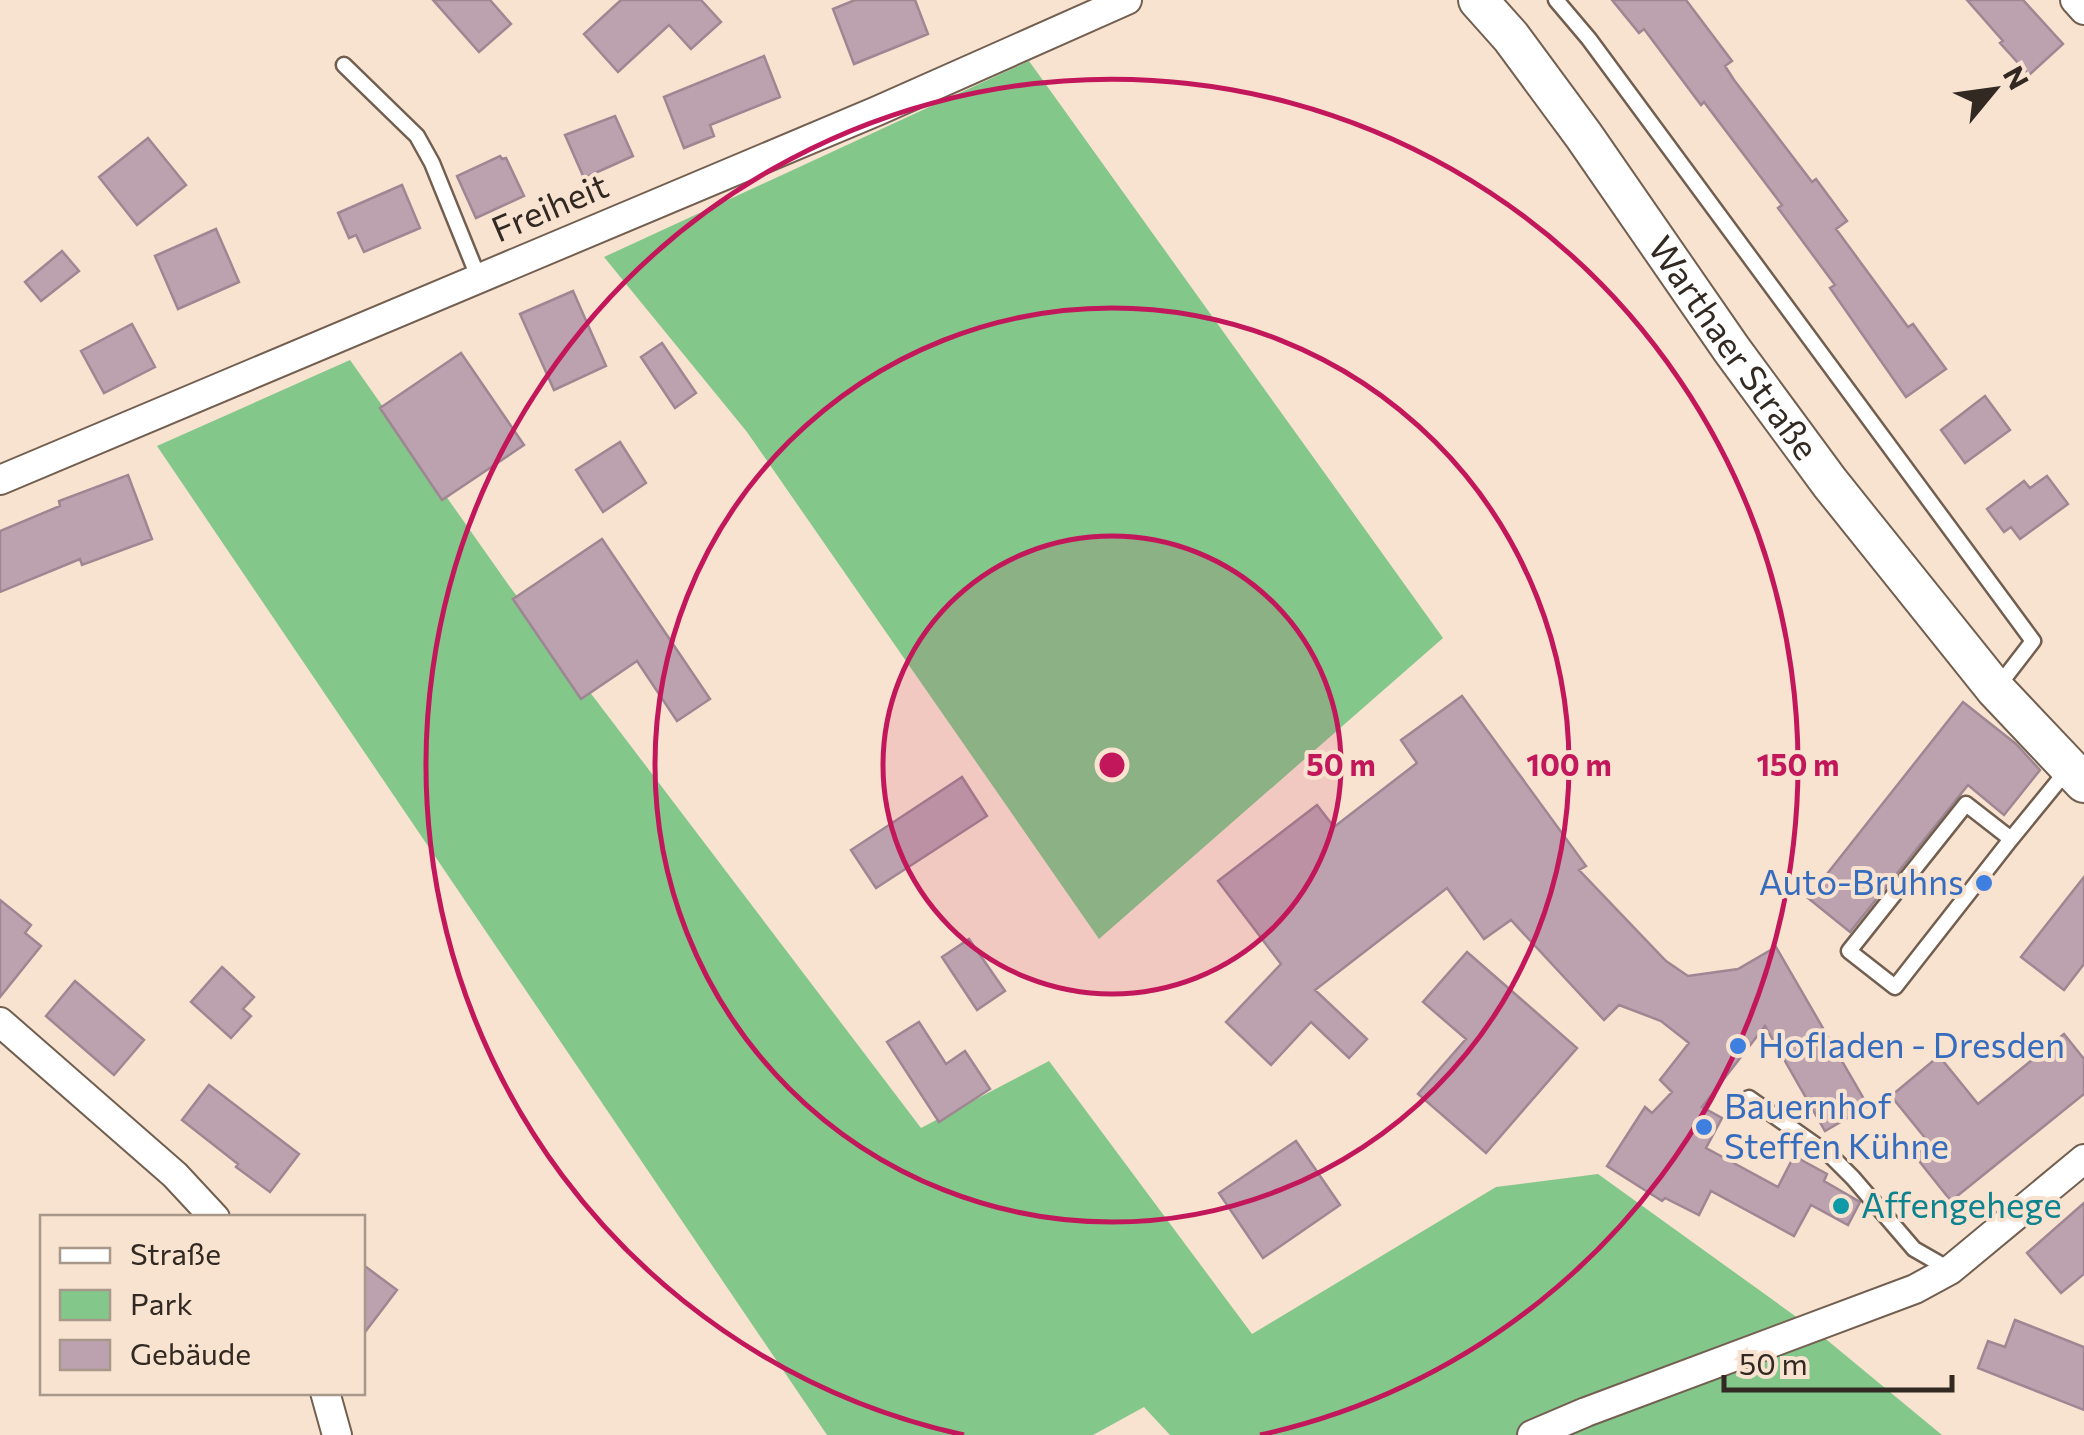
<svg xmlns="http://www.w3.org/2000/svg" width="2084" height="1435" viewBox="0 0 2084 1435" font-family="Commissioner,sans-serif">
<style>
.green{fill:#83c78b}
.building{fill:#bba2ae;stroke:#9f8693;stroke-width:2.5}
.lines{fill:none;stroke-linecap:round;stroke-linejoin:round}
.lane-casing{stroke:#725f50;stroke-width:19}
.street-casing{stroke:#725f50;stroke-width:32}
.secondary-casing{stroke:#725f50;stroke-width:42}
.lane{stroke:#fff;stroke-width:14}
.street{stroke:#fff;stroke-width:28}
.secondary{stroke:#fff;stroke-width:38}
.ring{fill:none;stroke:#c2185b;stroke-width:5}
.shop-dot{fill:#3f7fe0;stroke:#f8e2d0;stroke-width:4}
.culture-dot{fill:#0f9aa8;stroke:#f8e2d0;stroke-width:4}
.labels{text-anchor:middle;stroke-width:8;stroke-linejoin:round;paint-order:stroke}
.street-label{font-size:35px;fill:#312922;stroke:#f8e2d0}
.shop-label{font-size:35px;fill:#366cbe;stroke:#f8e2d0;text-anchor:start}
.culture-label{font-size:35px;fill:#0d838f;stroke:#f8e2d0;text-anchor:start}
.centre{fill:#c2185b;stroke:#f8e2d0;stroke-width:5}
.ring-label{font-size:30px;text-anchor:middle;font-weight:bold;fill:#c2185b;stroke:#f8e2d0;stroke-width:8;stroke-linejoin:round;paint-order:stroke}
</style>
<rect width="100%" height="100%" fill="#f8e2d0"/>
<!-- green -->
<path class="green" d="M1029,61L1443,638L1099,939L747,432L604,257Z
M350,360L510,587L921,1128L1049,1061L1252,1334L1496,1187L1598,1174L1816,1331L1942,1435H1170L1144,1407L1093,1435H827L157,446Z"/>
<!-- building -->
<path class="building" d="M433,0H490L511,24L479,52Z
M621,0H701L721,22L691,49L669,25L618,72L584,34Z
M855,0H915L928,34L854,64L833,9Z
M1612,0H1686L1732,61L1725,66L1734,80L1812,182L1816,179L1847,221L1836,229L1908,327L1913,324L1946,369L1906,397L1830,288L1835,285L1778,208L1782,205L1704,102L1701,105L1644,29L1639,33Z
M1967,0H2023L2063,44L2029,75L2000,43L2003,41Z
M764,56L780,97L710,125L714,136L684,148L664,97Z
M615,116L633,156L584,178L565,135Z
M148,138L186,185L137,225L99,177Z
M500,156L502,159L506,158L524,196L476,218L457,176Z
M402,185L420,228L364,252L356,235L349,238L338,213Z
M216,229L239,282L178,309L155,256Z
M62,251L79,271L41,301L25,282Z
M573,291L606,366L554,390L520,314Z
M132,324L155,367L104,393L81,351Z
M662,343L696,393L675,408L641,357Z
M461,353L524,445L442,500L380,408Z
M1985,396L2010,430L1965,463L1941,430Z
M620,442L646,483L603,512L576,470Z
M128,475L152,539L82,565L80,559L0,592V531L60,506L59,501Z
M2047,476L2068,504L2020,539L2011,527L2004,532L1987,509L2024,481L2030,488Z
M602,539L710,699L677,721L637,661L581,699L513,599Z
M1462,696L1586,866L1579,870L1666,961L1688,976L1738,969L1776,947L1868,1106L1825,1131L1765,1026L1702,1107L1722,1118L1706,1148L1778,1187L1794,1156L1827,1174L1824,1181L1860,1202L1848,1225L1811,1205L1794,1236L1711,1191L1699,1215L1665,1198L1662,1201L1607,1166L1645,1107L1652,1113L1672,1092L1660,1080L1689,1043L1661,1021L1619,1005L1604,1020L1511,920L1484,939L1447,888L1315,990L1367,1039L1349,1058L1311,1022L1271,1065L1226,1022L1281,964L1218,881L1317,805L1334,827L1417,763L1401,740Z
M1963,702L2016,744L2040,770L2004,815L1968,785L1850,932L1808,898Z
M962,777L987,816L876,888L851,850Z
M2084,877V964L2064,990L2021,957Z
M0,900L31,925L25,933L41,946L0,997Z
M969,939L1005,991L977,1010L942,957Z
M1467,952L1577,1048L1486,1153L1418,1094L1466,1039L1423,1002Z
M222,967L254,997L243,1009L251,1016L231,1038L191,1002Z
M75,981L144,1040L114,1075L46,1016Z
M919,1022L946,1064L965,1051L990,1089L939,1122L887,1042Z
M2064,1034L2084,1059V1094L1951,1201L1915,1156L1930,1144L1891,1096L1939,1056L1978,1104Z
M209,1085L299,1154L270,1192L236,1167L238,1164L182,1120Z
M1296,1141L1340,1205L1263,1258L1219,1193Z
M2084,1203V1274L2061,1293L2027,1253Z
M362,1264L397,1290L362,1336Z
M2015,1320L2084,1347V1410L1978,1368L1988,1341L2005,1347Z"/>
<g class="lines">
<defs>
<path id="lane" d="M1556,0L1589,39L2033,641L1996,689
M344,65L417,136L432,163L479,279
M2011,839L1895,987L1849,951L1966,804L2011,839L2069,768
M1749,1098L1831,1156L1853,1178L1914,1249L1949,1269"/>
<path id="street" d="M2075,0L2084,10
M0,480L877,111L1127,0
M0,1022L175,1175L215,1218
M325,1392L337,1435
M1532,1435L1586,1412L1915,1289L1950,1270L2084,1159"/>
<g id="secondary">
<path id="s1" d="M1478,0L1511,37L1584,136L1732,350L1830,483L1996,690L2084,783"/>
</g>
</defs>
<!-- lane casing -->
<use href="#lane" class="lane-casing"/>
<!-- street casing -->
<use href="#street" class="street-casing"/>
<!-- secondary casing -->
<use href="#secondary" class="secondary-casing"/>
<!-- lane -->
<use href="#lane" class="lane"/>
<!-- street -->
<use href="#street" class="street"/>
<!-- secondary -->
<use href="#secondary" class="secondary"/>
</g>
<!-- distance rings -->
<circle cx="1112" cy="765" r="229" fill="#c2185b" fill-opacity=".12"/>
<g class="ring">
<circle cx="1112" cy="765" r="229"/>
<circle cx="1112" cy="765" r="457"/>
<path d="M964 1435A686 686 0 1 1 1260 1435"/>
</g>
<!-- markers -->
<g class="shop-dot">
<circle cx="1984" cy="883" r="10"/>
<circle cx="1738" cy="1046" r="10"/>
<circle cx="1704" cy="1127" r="10"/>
</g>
<circle class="culture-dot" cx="1841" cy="1206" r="10"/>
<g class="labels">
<!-- street labels -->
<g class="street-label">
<text transform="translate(550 208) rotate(-23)" y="12">Freiheit</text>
<text dy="12" stroke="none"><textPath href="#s1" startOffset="432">Warthaer Straße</textPath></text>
</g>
<!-- shop labels -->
<g class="shop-label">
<text x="1964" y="895" text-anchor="end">Auto-Bruhns</text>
<text x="1758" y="1058">Hofladen - Dresden</text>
<text x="1724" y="1119">Bauernhof<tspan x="1724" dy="40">Steffen Kühne</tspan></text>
</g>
<!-- culture labels -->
<g class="culture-label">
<text x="1861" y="1218">Affengehege</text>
</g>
</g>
<circle cx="1112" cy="765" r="15" class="centre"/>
<g class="ring-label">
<text x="1341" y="776">50 m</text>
<text x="1569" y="776">100 m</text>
<text x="1798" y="776">150 m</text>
</g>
<!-- legend -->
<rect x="40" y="1215" width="325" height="180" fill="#f8e2d0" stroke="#a8988a" stroke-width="2.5"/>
<rect x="60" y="1248" width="50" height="15" fill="#ffffff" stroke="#a8988a" stroke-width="2.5"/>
<text x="130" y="1265" font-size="30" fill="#312922">Straße</text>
<rect x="60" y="1290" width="50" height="30" fill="#83c78b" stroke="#a8988a" stroke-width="2.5"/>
<text x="130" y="1315" font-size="30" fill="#312922">Park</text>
<rect x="60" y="1340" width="50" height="30" fill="#bba2ae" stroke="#a8988a" stroke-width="2.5"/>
<text x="130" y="1365" font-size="30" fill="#312922">Gebäude</text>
<!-- north arrow -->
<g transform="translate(1994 90) rotate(61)" stroke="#f8e2d0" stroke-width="8" paint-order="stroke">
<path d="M0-8L18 38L0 25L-18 38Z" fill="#312922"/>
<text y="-15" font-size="28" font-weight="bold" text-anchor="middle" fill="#312922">N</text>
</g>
<!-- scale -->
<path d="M1724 1375v15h228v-15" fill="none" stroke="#312922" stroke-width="5"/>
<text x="1739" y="1375" font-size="30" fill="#312922" stroke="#f8e2d0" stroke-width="8" paint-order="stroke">50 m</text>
</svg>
